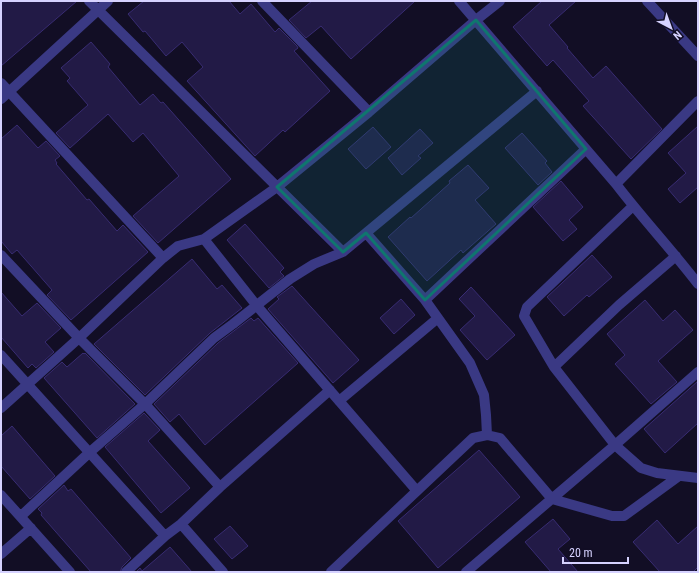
<svg xmlns="http://www.w3.org/2000/svg" width="699" height="573" viewBox="0 0 699 573" font-family="'Roboto Condensed',sans-serif">
<style>
.building{fill:#221a46;stroke:#382c72}
.lines{fill:none;stroke-linecap:round;stroke-linejoin:round}
.minor{stroke:#3a3984;stroke-width:10}
.marked{fill:#0f766e;fill-opacity:0.2;stroke:#0f766e;stroke-width:3;stroke-linejoin:round}
</style>
<rect width="100%" height="100%" fill="#120e25"/>
<!-- building -->
<path class="building" d="M1,1H77L1,66Z
M144,1H229L240,14L251,4L275,32L279,28L297,46L298,48L294,51L330,91L285,132L283,130L255,156L187,81L203,67L182,42L166,56L145,31L143,32L128,14Z
M312,1H415L351,59L321,26L306,38L289,20Z
M542,1H576L549,25L568,47L567,48L593,78L606,66L662,129L631,159L583,106L589,101L553,60L547,66L513,27Z
M91,42L110,64L108,67L140,105L153,94L161,103L163,102L231,179L158,243L133,216L179,176L143,133L133,142L108,114L70,148L56,133L88,105L67,81L70,78L61,68Z
M17,125L38,148L46,141L60,156L55,160L57,163L56,164L87,200L89,199L117,231L123,225L148,252L71,320L47,295L52,290L17,250L12,254L1,241V139Z
M698,126V187L680,203L668,189L686,173L668,153Z
M373,127L391,147L366,169L348,149Z
M420,129L433,143L418,156L421,158L402,175L388,158Z
M522,133L547,161L545,163L552,172L538,185L505,148Z
M468,165L489,188L475,200L496,224L463,253L461,250L427,281L388,237L410,217L411,218L450,183L449,181Z
M561,181L583,207L569,220L577,229L563,241L533,207Z
M245,224L284,268L280,272L284,276L269,288L227,240Z
M592,255L612,277L589,297L587,295L564,316L547,297Z
M192,259L217,289L222,285L242,308L210,333L145,395L94,344Z
M292,286L359,360L333,383L268,309L279,299L277,297Z
M471,287L515,335L487,360L460,330L475,316L459,299Z
M1,292L22,316L37,303L61,328L45,342L54,352L36,368L32,364L28,368L1,337Z
M401,299L415,315L394,334L380,318Z
M645,300L663,321L675,310L693,330L658,361L677,382L651,404L615,364L625,355L607,334Z
M251,318L254,321L258,318L298,363L205,445L179,414L170,422L154,404L218,343Z
M83,353L84,354L85,353L135,404L97,438L44,378L62,362L67,367Z
M698,381V423L665,453L644,429Z
M144,413L160,430L148,441L190,488L161,513L105,447Z
M12,426L55,476L30,499L1,466V436Z
M479,450L520,497L438,568L398,521Z
M64,485L68,491L71,489L131,558L122,567L120,572H91L41,515L42,513L38,509Z
M553,519L570,539L558,549L578,572H551L525,542Z
M657,520L678,544L698,526V567L693,572H660L633,542Z
M230,526L248,546L232,559L214,539Z
M170,547L192,572H136L140,568L142,571Z"/>
<g class="lines">
<!-- minor -->
<path class="minor" d="M89,1L343,252
M262,1L369,112
M459,1L616,184C642,218 672,250 698,284
M647,1L698,56
M1,83L163,258
M1,99L108,1
M616,184L698,101
M633,206L527,307L524,316L554,367L615,445L641,468L657,473L698,478
M366,233L425,300L470,363L484,395L486,415L487,435
M204,239L257,306L417,491
M1,255L79,338L145,404L220,487
M425,300L586,149
M1,355L165,536
M554,367L619,305L676,256
M339,401L438,318
M1,408L79,338L163,258L178,246L204,239L277,187L369,112L476,20L500,1
M1,495L70,572
M21,516L90,452L145,404L214,338L233,324L290,279L314,264L343,252L537,91
M181,524L223,572
M1,554L31,528
M126,572L165,536L181,524L220,487L330,390
M331,572L473,438L487,435L500,438L552,499L612,516H624L679,476
M466,572L615,445L698,372"/>
</g>
<!-- marked area -->
<path class="marked" d="M476,20L586,149L425,300L366,233L343,252L277,187Z"/>
<!-- border -->
<rect width="699" height="573" fill="none" stroke="#d6d2ff" stroke-width="4"/>
<!-- north arrow -->
<g transform="translate(671 28) rotate(139)" stroke="#120e25" stroke-width="3" paint-order="stroke">
<path d="M0-3L7 15L0 10L-7 15Z" fill="#d6d2ff"/>
<text y="-6" font-size="11" font-weight="bold" text-anchor="middle" fill="#d6d2ff">N</text>
</g>
<!-- scale -->
<path d="M563 557v6h65v-6" fill="none" stroke="#d6d2ff" stroke-width="2"/>
<text x="569" y="557" font-size="12" fill="#d6d2ff" stroke="#120e25" stroke-width="3" paint-order="stroke">20 m</text>
</svg>
